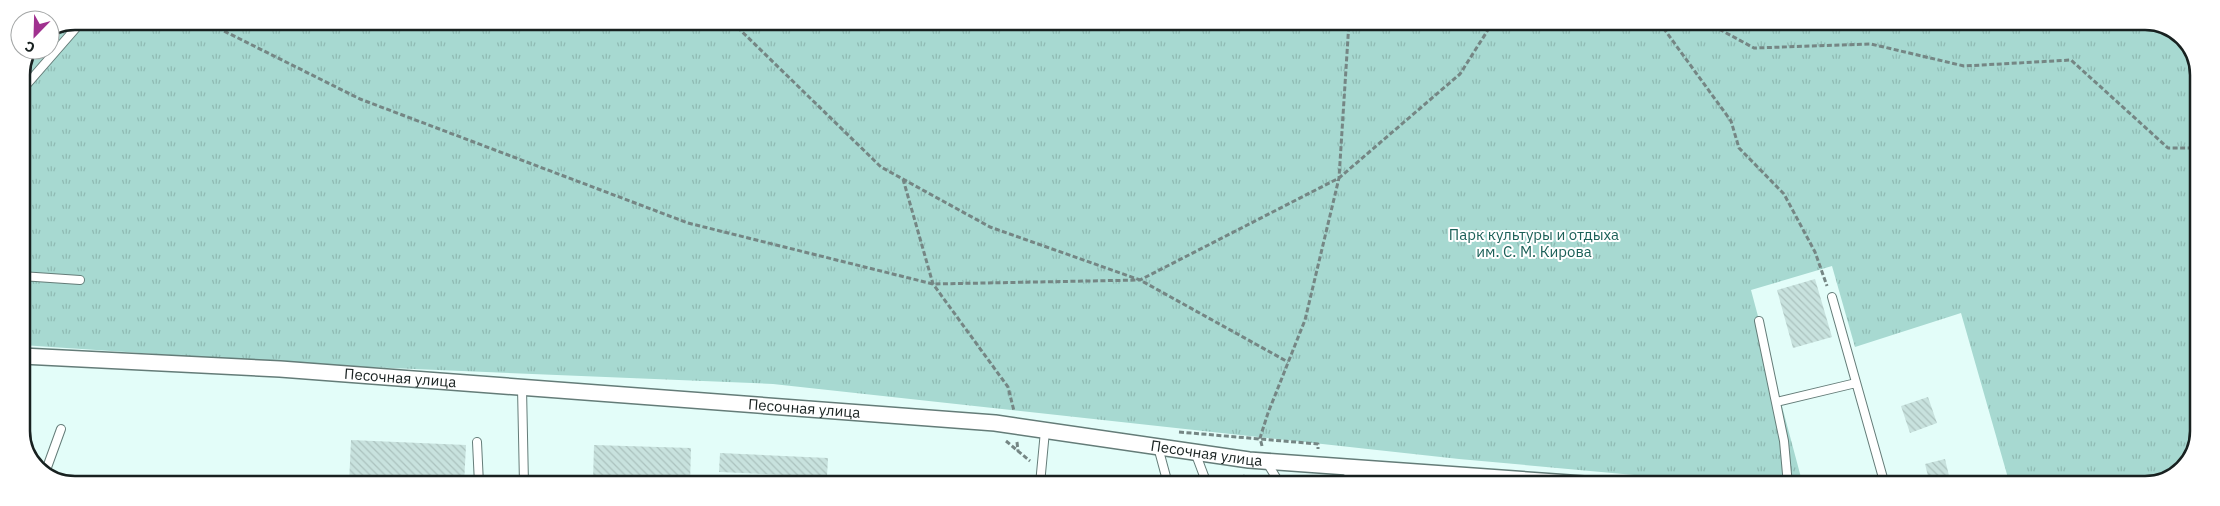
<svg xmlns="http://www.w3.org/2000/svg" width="2220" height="506" viewBox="0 0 2220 506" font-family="'IBM Plex Sans',sans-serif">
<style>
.grass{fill:url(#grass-dots)}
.park{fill:url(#park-tufts)}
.building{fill:url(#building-back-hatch)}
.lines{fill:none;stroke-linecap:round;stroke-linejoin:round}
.lane-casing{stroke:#647c78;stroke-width:10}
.street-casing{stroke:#647c78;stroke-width:18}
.path{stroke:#758684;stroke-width:3;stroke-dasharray:5 2.5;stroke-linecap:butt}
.lane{stroke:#fff;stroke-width:8}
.street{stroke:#fff;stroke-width:15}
.labels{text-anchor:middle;stroke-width:4;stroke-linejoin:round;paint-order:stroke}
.park-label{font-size:15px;fill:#1c6058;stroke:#fff}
.street-label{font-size:15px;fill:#182120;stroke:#fff}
.rim{fill:none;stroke:#182120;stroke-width:2.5}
</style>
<defs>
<pattern id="grass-dots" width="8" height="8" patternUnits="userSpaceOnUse" patternTransform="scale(1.25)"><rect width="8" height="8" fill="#a7d9d1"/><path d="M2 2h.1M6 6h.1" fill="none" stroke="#8fbab3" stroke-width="1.8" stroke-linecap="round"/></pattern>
<pattern id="park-tufts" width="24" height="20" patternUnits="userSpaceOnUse" patternTransform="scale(1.25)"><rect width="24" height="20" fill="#a7d9d1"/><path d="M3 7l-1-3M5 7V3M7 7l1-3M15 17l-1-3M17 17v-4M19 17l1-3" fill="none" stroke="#8fbab3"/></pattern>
<pattern id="building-back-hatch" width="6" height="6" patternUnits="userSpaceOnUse" patternTransform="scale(1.25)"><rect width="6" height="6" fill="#c8e2de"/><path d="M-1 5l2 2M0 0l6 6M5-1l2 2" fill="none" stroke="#abc2be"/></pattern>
</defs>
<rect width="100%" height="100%" fill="#e3fdf9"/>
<!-- grass -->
<path class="grass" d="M1372,478L1479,484H1376Z"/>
<!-- park -->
<path class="park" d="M75,21L2156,22L2183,37L2198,68V442L2180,472L2146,485H2010L1961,313L1855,347L1832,266L1751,290L1803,485H1744L1459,459L773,384L318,365L22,345L21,74L31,50H50V31Z"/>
<!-- building -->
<path class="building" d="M1815,279L1832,337L1793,348L1777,290Z
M1928,397L1937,423L1910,433L1901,406Z
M351,440L466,445L464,484H349Z
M594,445L691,448L690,484L593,481Z
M720,453L828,458L827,477L719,472Z
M1945,459L1950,480L1930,484L1925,464Z
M1016,477L1034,479L1035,484H1017Z"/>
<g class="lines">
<defs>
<path id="lane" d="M21,91L82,21
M21,276L80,280
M1832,297L1885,485
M1759,321L1784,441L1788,485
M522,388L524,484
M1776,402L1856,383
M477,442L479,484
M1158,447L1168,484
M1195,452L1207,484
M1266,461L1280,484
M45,473L61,429
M1040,484L1045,431
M1336,484L1360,470"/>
<g id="street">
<path id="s1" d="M22,356L280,369L995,423L1249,460L1584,484"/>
</g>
</defs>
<!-- lane casing -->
<use href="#lane" class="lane-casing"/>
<!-- street casing -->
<use href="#street" class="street-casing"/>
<!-- path -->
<path class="path" d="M204,21L360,99L688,223L933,284L1140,280L1339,178L1460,74L1493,22
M732,22L881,167L990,227L1140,280L1288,362
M1659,22L1731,121L1739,148L1784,194L1815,252L1827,286
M1706,22L1754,48L1871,44L1964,66L2071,60L2168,148H2198
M903,179L933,284L1008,387L1014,411
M1179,432L1318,444V449
M1006,441L1030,461
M1017,442L1018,451
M1262,446L1260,438L1268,413L1305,320L1339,178L1349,22
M1242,484L1245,475"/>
<!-- lane -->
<use href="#lane" class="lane"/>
<!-- street -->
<use href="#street" class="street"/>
</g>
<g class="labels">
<!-- park labels -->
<g class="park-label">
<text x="1534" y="240">Парк культуры и отдыха<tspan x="1534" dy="17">им. С. М. Кирова</tspan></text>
</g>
<!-- street labels -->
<g class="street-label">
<text dy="5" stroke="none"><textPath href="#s1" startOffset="379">Песочная улица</textPath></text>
<text dy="5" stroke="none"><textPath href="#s1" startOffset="784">Песочная улица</textPath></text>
<text dy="5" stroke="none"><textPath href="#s1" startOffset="1189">Песочная улица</textPath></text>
</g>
</g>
<!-- crop -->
<path d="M0 0H2220V506H0ZM75 30H2145A45 45 0 0 1 2190 75V431A45 45 0 0 1 2145 476H75A45 45 0 0 1 30 431V75A45 45 0 0 1 75 30Z" fill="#fff" fill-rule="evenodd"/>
<path class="rim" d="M75 30H2145A45 45 0 0 1 2190 75V431A45 45 0 0 1 2145 476H75A45 45 0 0 1 30 431V75A45 45 0 0 1 75 30Z"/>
<!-- north arrow -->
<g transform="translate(35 35) rotate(203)"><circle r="24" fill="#ffffff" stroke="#a3a6a6"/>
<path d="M0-4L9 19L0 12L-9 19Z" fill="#a0318f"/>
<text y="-8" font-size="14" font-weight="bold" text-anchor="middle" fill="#182120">С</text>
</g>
</svg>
